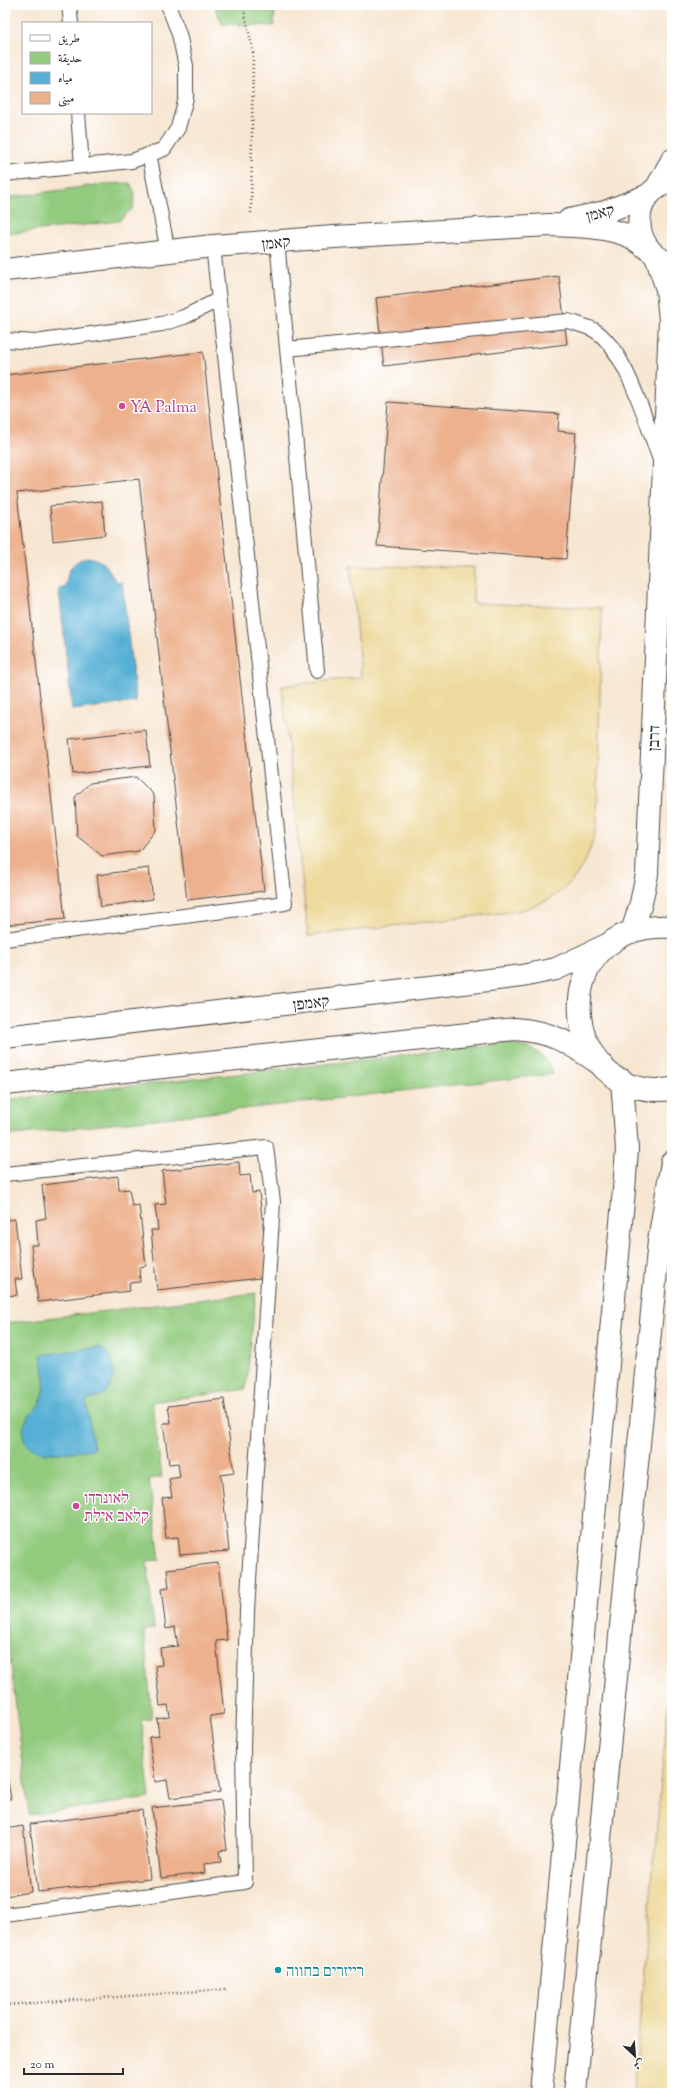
<svg xmlns="http://www.w3.org/2000/svg" width="677" height="2098" viewBox="0 0 677 2098" font-family="'Sorts Mill Goudy',Amiri,'Frank Ruhl Libre',serif">
<style>
.green{fill:#92cb7e;stroke:#5e7b54}
.sand{fill:#eeda9e;stroke:#8c8264}
.water{fill:#57b0d5;stroke:#416e80}
.building{fill:#edb18d}
.lines{fill:none;stroke-linecap:round;stroke-linejoin:round}
.service-casing{stroke:#4a4744;stroke-width:16}
.minor-casing{stroke:#4a4744;stroke-width:24}
.tertiary-casing{stroke:#4a4744;stroke-width:24}
.path{stroke:#4a4744;stroke-width:2.5;stroke-dasharray:1 3;stroke-linecap:butt}
.service{stroke:#fff;stroke-width:14}
.minor{stroke:#fff;stroke-width:22}
.tertiary{stroke:#fff;stroke-width:22}
.hotel-dot{fill:#d1479c;stroke:#fff;stroke-width:1.5}
.culture-dot{fill:#0f9aa8;stroke:#fff;stroke-width:1.5}
.labels{text-anchor:middle;stroke-width:3;stroke-linejoin:round;paint-order:stroke}
.street-label{font-size:16px;fill:#2b2b2b;stroke:#fff}
.hotel-label{font-size:16px;fill:#b23c85;stroke:#fff;text-anchor:start}
.culture-label{font-size:16px;fill:#0d838f;stroke:#fff;text-anchor:start}
</style>
<rect width="100%" height="100%" fill="#fff"/>
<filter id="ink" filterUnits="userSpaceOnUse"><feTurbulence type="fractalNoise" baseFrequency=".025" numOctaves="2"/><feDisplacementMap in="SourceGraphic" scale="8" xChannelSelector="R" yChannelSelector="G"/><feConvolveMatrix kernelMatrix="1 2 1 2 8 2 1 2 1" color-interpolation-filters="sRGB"/></filter>
<filter id="wash" filterUnits="userSpaceOnUse"><feTurbulence type="fractalNoise" baseFrequency=".012" numOctaves="4" result="noise"/><feDisplacementMap in="SourceGraphic" scale="16" xChannelSelector="R" yChannelSelector="G"/><feGaussianBlur stdDeviation="0.9" result="paint"/><feColorMatrix in="noise" values="0 0 0 0 0 0 0 0 0 0 0 0 0 0 0 0 0 1.4 0 .05"/><feComposite in="paint" operator="in"/></filter>
<g filter="url(#wash)">
<rect width="100%" height="100%" fill="#f7e6d1"/>
<!-- green -->
<path class="green" d="M214,5H275L274,26L222,24Z
M130,183L135,193L133,208L119,221L5,234V198L103,184Z
M504,1044C528,1046 544,1049 553,1074L5,1136V1100Z
M256,1293L246,1389L152,1402L162,1477L149,1479L160,1560L147,1561L154,1629L144,1630L152,1719L141,1720L150,1798L29,1815L5,1615V1323Z"/>
<!-- sand -->
<path class="sand" d="M350,566L474,567L473,603L602,608L597,825C587,872 565,899 518,911L308,936L282,686L361,677Z
M672,1661V2093H633Z"/>
<!-- water -->
<path class="water" d="M87,557C104,560 108,567 115,581L122,582L136,702L72,710L59,589L66,587C67,570 71,562 87,557Z
M99,1347C115,1355 118,1378 106,1392C101,1397 93,1399 86,1401L94,1449C73,1451 16,1465 24,1426C27,1414 39,1409 42,1398C47,1384 43,1369 41,1355Z"/>
<g id="blocks">
<!-- building -->
<path class="building" d="M559,276L567,344L384,366L376,298Z
M203,352L264,891L187,900L139,479L17,493L65,919L5,925V375Z
M388,402L559,414L558,431L576,433L566,559L377,546Z
M102,501L105,535L53,541L50,506Z
M146,730L150,766L73,774L69,739Z
M136,777L154,795L156,830L139,851L102,856L77,836L75,797L90,783Z
M149,868L153,899L101,907L97,875Z
M239,1162L240,1176L250,1175L252,1193L259,1192L269,1277L157,1290L151,1230H158L155,1205L166,1204L162,1171Z
M118,1176L119,1190L129,1189L132,1206L139,1205L146,1266L139,1267L140,1282L129,1283L130,1291L38,1302L31,1245H38L36,1220L46,1218L42,1185Z
M5,1205L8,1220L15,1219L22,1279H15L17,1295L5,1296Z
M224,1399L234,1473L221,1475L229,1551L180,1555L178,1537L166,1538L162,1498L172,1497L169,1479L180,1477L178,1463L169,1464L163,1423H171L168,1406Z
M218,1563L227,1640L216,1641L224,1714L210,1716L220,1792L170,1798L167,1780L155,1782L149,1737L159,1736L157,1719L170,1717L168,1705L160,1706L155,1666L162,1665L160,1648L178,1646L175,1627L166,1629L161,1589L169,1588L167,1569Z
M5,1763L11,1799H5Z
M221,1800L227,1850L219,1851L221,1862L204,1864L205,1873L161,1878L152,1808Z
M142,1810L150,1879L38,1892L30,1824Z
M23,1826L31,1892L5,1896V1829Z"/>
</g>
</g>
<g filter="url(#ink)">
<use href="#blocks" fill-opacity="0" stroke="#4a4744" stroke-width="1"/>
<g class="lines">
<defs>
<path id="service" d="M69,5L71,23
M78,113L82,166
M149,154L168,252
M5,174L132,161L164,149L178,128L186,98V66L179,34L168,5
M277,241L317,671
M5,340L35,342L162,324L184,317L218,300
M287,349L568,321C577,324 586,326 594,330C626,349 647,425 660,460
M5,939L285,903L213,246
M5,1174L266,1147L273,1202L247,1611L243,1747L245,1882L5,1915"/>
<path id="minor" d="M569,220L605,212L649,195
M5,270L213,246L334,237L549,225C575,226 604,226 629,236C635,239 641,244 647,248"/>
<path id="tertiary" d="M656,189L672,160
M669,263C629,249 629,190 672,182
M672,927C541,920 557,1105 672,1089
M632,932L641,903L647,874L670,320L667,289L656,256
M5,1037L522,976L556,969L611,943
M5,1084L515,1029C555,1032 571,1044 603,1066
M541,2093L624,1190L627,1149L622,1080
M575,2093L659,1241L672,1162"/>
</defs>
<!-- service casing -->
<use href="#service" class="service-casing"/>
<!-- minor casing -->
<use href="#minor" class="minor-casing"/>
<!-- tertiary casing -->
<use href="#tertiary" class="tertiary-casing"/>
<!-- path -->
<path class="path" d="M243,5L253,51L251,215
M5,2005L227,1989"/>
<!-- service -->
<use href="#service" class="service"/>
<!-- minor -->
<use href="#minor" class="minor"/>
<!-- tertiary -->
<use href="#tertiary" class="tertiary"/>
</g>
</g>
<!-- markers -->
<g class="hotel-dot">
<circle cx="122" cy="406" r="4"/>
<circle cx="76" cy="1506" r="4"/>
</g>
<circle class="culture-dot" cx="278" cy="1970" r="4"/>
<g class="labels">
<!-- street labels -->
<g class="street-label">
<text transform="translate(600 212) rotate(-15)" y="6">קאמן</text>
<text transform="translate(276 242) rotate(-6)" y="6">קאמן</text>
<text transform="translate(653 738) rotate(-88)" y="6">דרבן</text>
<text transform="translate(311 1002) rotate(-7)" y="6">קאמפן</text>
</g>
<!-- hotel labels -->
<g class="hotel-label">
<text x="130" y="412">YA Palma</text>
<text x="84" y="1503">לאונרדו<tspan x="84" dy="18">קלאב אילת</tspan></text>
</g>
<!-- culture labels -->
<g class="culture-label">
<text x="286" y="1976">רייזרים בחווה</text>
</g>
</g>
<!-- margin -->
<rect width="677" height="2098" fill="none" stroke="#fff" stroke-width="20"/>
<!-- legend -->
<rect x="22" y="22" width="130" height="92" fill="#ffffff" stroke="#aaaaaa"/>
<rect x="30" y="35" width="20" height="6" fill="#ffffff" stroke="#aaaaaa"/>
<text x="58" y="42" font-size="12" fill="#2b2b2b">طريق</text>
<rect x="30" y="52" width="20" height="12" fill="#92cb7e" stroke="#aaaaaa"/>
<text x="58" y="62" font-size="12" fill="#2b2b2b">حديقة</text>
<rect x="30" y="72" width="20" height="12" fill="#57b0d5" stroke="#aaaaaa"/>
<text x="58" y="82" font-size="12" fill="#2b2b2b">مياه</text>
<rect x="30" y="92" width="20" height="12" fill="#edb18d" stroke="#aaaaaa"/>
<text x="58" y="102" font-size="12" fill="#2b2b2b">مبنى</text>
<!-- north arrow -->
<g transform="translate(635 2056) rotate(154)" stroke="#ffffff" stroke-width="3" paint-order="stroke">
<path d="M0-3L7 15L0 10L-7 15Z" fill="#2b2b2b"/>
<text y="-6" font-size="11" font-weight="bold" text-anchor="middle" fill="#2b2b2b">ش</text>
</g>
<!-- scale -->
<path d="M24 2068v6h99v-6" fill="none" stroke="#2b2b2b" stroke-width="2"/>
<text x="30" y="2068" font-size="12" fill="#2b2b2b" stroke="#ffffff" stroke-width="3" paint-order="stroke">20 m</text>
</svg>
